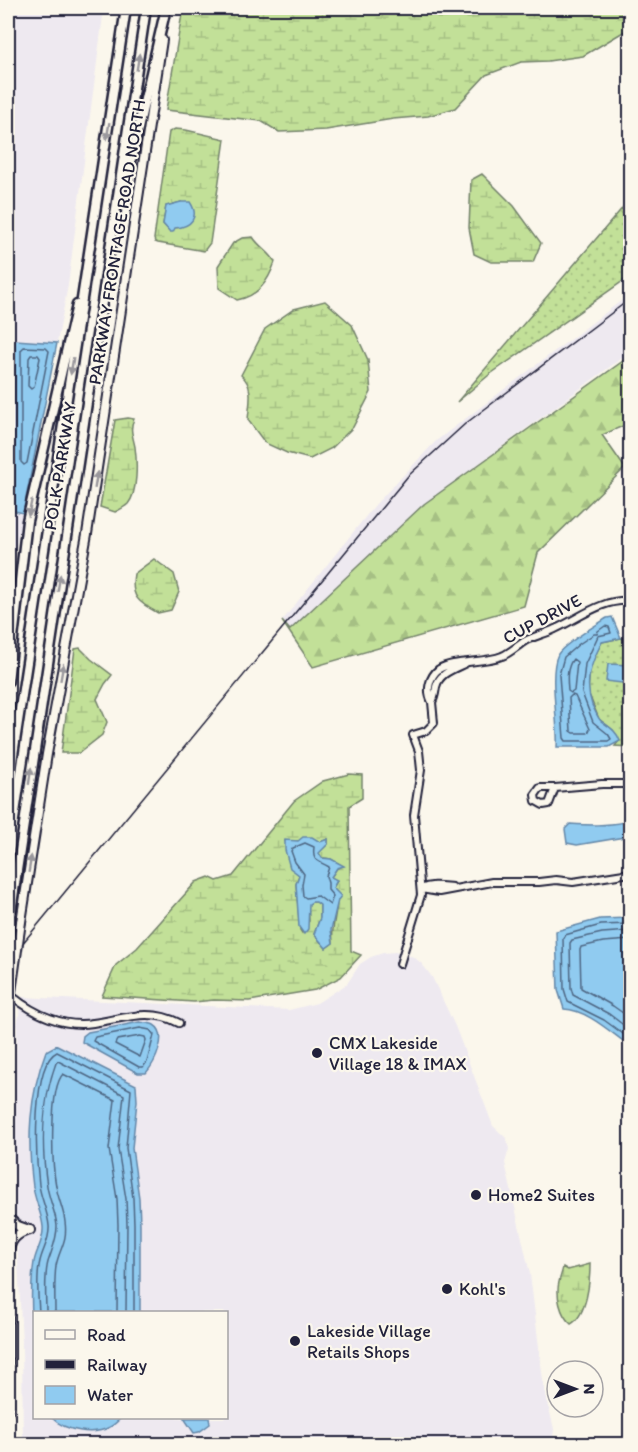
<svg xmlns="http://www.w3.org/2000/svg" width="638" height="1452" viewBox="0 0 638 1452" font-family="Itim,sans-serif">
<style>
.built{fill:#eee9f0;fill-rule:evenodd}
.grass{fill:url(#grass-dots);stroke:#72816a;stroke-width:1.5}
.forest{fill:url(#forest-firs);stroke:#72816a;stroke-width:1.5}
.wetland{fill:url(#wetland-marsh);stroke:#72816a;stroke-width:1.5;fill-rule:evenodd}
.water{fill:#90cbf0;stroke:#6487a8;stroke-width:1.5}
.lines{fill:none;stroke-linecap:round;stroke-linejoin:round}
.shore{stroke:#4e6683;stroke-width:1.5}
.minor-casing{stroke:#22223b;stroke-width:10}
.major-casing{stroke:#22223b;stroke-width:12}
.highway-casing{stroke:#22223b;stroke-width:13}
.minor{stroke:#fbf7ec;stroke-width:6}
.major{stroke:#fbf7ec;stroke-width:8}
.highway{stroke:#fbf7ec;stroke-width:8}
.rail{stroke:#22223b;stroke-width:1.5}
.major-bridge-casing{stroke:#22223b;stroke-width:12;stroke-linecap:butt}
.major-bridge{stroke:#fbf7ec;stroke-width:8}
.oneway{fill:#99979c}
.poi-dot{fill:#22223b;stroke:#fbf7ec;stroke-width:2}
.labels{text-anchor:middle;stroke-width:4.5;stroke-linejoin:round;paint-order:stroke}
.street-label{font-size:18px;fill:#22223b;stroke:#fbf7ec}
.poi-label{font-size:18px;fill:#22223b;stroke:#fbf7ec;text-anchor:start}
</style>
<defs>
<pattern id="grass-dots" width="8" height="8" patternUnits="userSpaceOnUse" patternTransform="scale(1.5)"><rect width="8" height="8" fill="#c2e098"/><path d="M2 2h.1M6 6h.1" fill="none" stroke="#a6c084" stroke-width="1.8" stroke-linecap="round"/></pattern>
<pattern id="forest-firs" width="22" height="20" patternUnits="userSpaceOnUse" patternTransform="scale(1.5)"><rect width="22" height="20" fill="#c2e098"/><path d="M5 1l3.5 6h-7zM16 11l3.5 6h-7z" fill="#a6c084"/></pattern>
<pattern id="wetland-marsh" width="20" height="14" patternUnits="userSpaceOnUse" patternTransform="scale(1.5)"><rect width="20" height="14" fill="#c2e098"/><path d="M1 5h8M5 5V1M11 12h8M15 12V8" fill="none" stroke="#a6c084"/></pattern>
</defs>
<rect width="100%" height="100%" fill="#fbf7ec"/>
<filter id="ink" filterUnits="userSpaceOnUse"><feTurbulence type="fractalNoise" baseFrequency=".0167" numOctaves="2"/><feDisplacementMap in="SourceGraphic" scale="12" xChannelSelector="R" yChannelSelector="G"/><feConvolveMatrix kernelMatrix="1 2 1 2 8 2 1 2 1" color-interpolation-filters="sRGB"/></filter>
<g filter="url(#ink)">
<!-- built -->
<path class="built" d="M8,8H104L68,285L57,343L15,341V510L23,513L9,579L8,594Z
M630,294V352L424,504L290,630L282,621L375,505L436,441Z
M395,952L414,957L422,964L432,977L455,1026L493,1126L506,1138L509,1149L505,1163L530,1274L544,1388L554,1429L552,1444H23L22,1343L13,1158L17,1026L22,997L289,1010L317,1003L347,984L360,964L371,957L383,953ZM34,1312H226V1418H34Z"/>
<!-- grass -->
<path class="grass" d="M630,199V276L489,375L457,402Z
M621,638L630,640V747L615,746L619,741L613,730L599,719L588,692L590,665L602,642Z"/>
<!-- forest -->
<path class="forest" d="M630,356V423L602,435L625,468L538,553L524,606L313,667L282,621L290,630L424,504Z"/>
<!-- wetland -->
<path class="wetland" d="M183,8H630V28L583,56L548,61L521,62L486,75L455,108L428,116L393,119L326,130L279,132L261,121L166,110Z
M175,129L186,130L225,139L210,243L204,251L158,243L155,242L154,239L168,139L169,132ZM181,202L169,230L163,224L166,206Z
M482,174L514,206L541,243L533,262H491L474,254L469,228L471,180Z
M253,237C259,247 271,253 275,262C268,282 258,296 237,300L219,288L218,266L233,243L242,238Z
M325,301L352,325L368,360L371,392L353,427L332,448L310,459L287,453L265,443L248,420C249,404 255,387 241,375L265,329L294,309Z
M128,418L134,419C129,429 133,436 135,447C137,462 138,492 128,504C125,507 119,510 115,512L100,507L115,420Z
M154,559L174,574L179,592L171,610L158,613C139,603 130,597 134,574Z
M80,648L91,659L112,675L105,684L97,699L107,722L102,735L79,753H61L75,649Z
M349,774L362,775V798L349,806L351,951L361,955L341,977L315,990L249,1001L214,1000L194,1002L102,996L116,965L137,948L196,882L209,877L217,881L233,876L294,801L323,781ZM311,838L320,842L328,839V844L318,853L322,858L331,859L343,866L337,868L331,877L337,881L333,888C342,908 330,922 333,943L326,948L314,934L320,918V905L316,902H312L308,904L309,921L302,933L300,930L296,884L299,875L294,869L285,841L293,842Z
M590,1264C590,1281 587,1315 571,1324C560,1315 556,1295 559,1282C560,1277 562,1273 563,1267L568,1270Z"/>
<!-- water -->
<path class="water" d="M181,202H190C200,217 191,227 175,228L173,232H170L163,224L166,206Z
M15,340L57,343L23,513L15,511Z
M612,617L621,638L602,642C591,663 584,682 592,705C595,710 597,717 601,721C609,727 617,731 620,741L609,747H557C559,723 548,674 558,654C564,644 596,625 607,618Z
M608,664L630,665V684L606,681Z
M624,822L630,824V836L577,845L567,843L565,829L570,824C588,825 606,826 624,822Z
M303,837H312L320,842L328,839V844L319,853L322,858L331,859L344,866L337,868L331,877L337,880L333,888L341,896L338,900L331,930L333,943L326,948L314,934L320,918V905L316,902H312L309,904L308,929L304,934L299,927L296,884L299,875L290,868L285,850V840L298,841Z
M630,918V1046C611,1033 588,1010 564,1009L558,990L556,931L600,919Z
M140,1022C144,1023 150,1023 154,1025C169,1034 155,1063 146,1073H138L82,1042L83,1036L88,1032Z
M57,1045L136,1085L137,1101L132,1148L139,1198L140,1224V1312H34V1359C33,1327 29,1294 34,1262C36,1250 44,1241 43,1227C42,1214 35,1201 33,1187C27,1140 29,1096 46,1051Z
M52,1418H121C118,1421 114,1425 110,1427C93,1436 65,1431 52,1418Z
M184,1418H209L210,1424L199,1432L194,1433Z"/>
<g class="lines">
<!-- shore -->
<path class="shore" d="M24,347L46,348L49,351L27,463L24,465L21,462V350Z
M31,355H38L40,358L34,387L31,389L28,386L29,358Z
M605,626L609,627L611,633L598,636L585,664L582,693L593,722L608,734L611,739L608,741H566L564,738L559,675L564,657L579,644L594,634H597L598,631Z
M573,659L577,662L574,691L571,693L568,691C567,680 566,668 573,659Z
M572,695L575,696L590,729L588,733H574L571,731L569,698Z
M305,843L314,847C312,863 318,860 329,867L326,876L328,883V890L333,896L330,905L318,896L306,898L303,896L302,885L304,874L295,862L291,851L293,848Z
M630,924L601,925L565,935L563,938L564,989L568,1002L604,1020L630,1039
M630,931L602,933L572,940L570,943L571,988L573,995L609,1014L630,1030
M630,940L603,942L581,947L580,950L581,988L613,1006L630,1018
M140,1028L150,1030L154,1035L147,1062L143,1067H139L93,1041L95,1037Z
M140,1036L145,1037L146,1040L140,1057L115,1044L117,1040Z
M39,1312C38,1297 36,1277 40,1261C43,1248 50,1240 49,1226C48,1212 41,1199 39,1185C36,1160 31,1064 57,1052L131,1090L126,1148L133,1198L134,1224V1312
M46,1312C46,1297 44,1277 48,1262C52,1249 57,1240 57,1226C56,1213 49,1200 47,1186C41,1146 42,1101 56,1063L58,1061L124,1095L118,1149L126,1199L127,1224L126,1312
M55,1312C55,1298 54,1281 56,1266C59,1249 68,1242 65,1222C64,1210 58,1199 56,1186C52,1165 49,1088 63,1074L115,1100L109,1149L117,1199L118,1225L117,1312"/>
<defs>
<path id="minor" d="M466,663C454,669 439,673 436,687C435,693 435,697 432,702C426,691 429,677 439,669C452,660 485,663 502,656C510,653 517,646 525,641C534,636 545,634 555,629C580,618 601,599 630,601
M540,788H555L549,804L543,805L536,801L535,795Z
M555,788L602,784H630
M421,889L439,892L492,882H539L556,880L573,882L630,873
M421,889C432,884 440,886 452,887
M400,964L421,895L414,815L421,770L419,751L413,735L426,731L434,723L432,702
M10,998L12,996C34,1014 64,1028 93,1023C123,1019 150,1007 179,1023"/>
<path id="major" d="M21,922L47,754L87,534L162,40
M8,1218L18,1226L29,1230
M8,1255C10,1241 15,1233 30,1230
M8,1287V1411"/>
<path id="highway" d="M125,185L166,8
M8,681L27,521L77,305
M8,788C46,528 88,268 126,8
M8,931L146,8"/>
</defs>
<!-- minor casing -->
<use href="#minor" class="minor-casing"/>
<!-- major casing -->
<use href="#major" class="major-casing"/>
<!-- highway casing -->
<use href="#highway" class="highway-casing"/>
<!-- minor -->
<use href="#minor" class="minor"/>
<!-- major -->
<use href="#major" class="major"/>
<!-- highway -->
<use href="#highway" class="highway"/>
<!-- rail -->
<path class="rail" d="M8,961L408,476L465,424L630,299"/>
<defs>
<path id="major-bridge" d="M8,1013L21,922"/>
</defs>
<!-- major-bridge casing -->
<use href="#major-bridge" class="major-bridge-casing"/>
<!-- major-bridge -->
<use href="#major-bridge" class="major-bridge"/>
</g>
<!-- one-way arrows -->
<defs><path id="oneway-solid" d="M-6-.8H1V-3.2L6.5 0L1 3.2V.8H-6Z" transform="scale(1.5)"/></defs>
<g class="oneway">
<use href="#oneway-solid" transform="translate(138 62) rotate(-81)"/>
<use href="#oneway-solid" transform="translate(108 131) rotate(99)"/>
<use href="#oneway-solid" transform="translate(72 366) rotate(99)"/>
<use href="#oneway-solid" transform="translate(96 480) rotate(-81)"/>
<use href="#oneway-solid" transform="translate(30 508) rotate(102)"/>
<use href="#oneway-solid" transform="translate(59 583) rotate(-81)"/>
<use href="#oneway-solid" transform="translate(62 672) rotate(-80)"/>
<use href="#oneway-solid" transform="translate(30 776) rotate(-82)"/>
<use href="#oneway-solid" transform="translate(30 864) rotate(-81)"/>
</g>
</g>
<!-- markers -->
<g class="poi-dot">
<circle cx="317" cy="1053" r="6"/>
<circle cx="476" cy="1195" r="6"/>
<circle cx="447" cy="1289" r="6"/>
<circle cx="295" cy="1341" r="6"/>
</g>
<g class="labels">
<!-- street labels -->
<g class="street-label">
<text transform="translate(117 242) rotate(-81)" y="6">PARKWAY FRONTAGE ROAD NORTH</text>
<text transform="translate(60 466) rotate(-81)" y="6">POLK PARKWAY</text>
<text transform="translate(542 619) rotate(-28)" y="6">CUP DRIVE</text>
</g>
<!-- poi labels -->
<g class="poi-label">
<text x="329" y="1049">CMX Lakeside<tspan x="329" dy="21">Village 18 &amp; IMAX</tspan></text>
<text x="488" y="1201">Home2 Suites</text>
<text x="459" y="1295">Kohl's</text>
<text x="307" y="1337">Lakeside Village<tspan x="307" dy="21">Retails Shops</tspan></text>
</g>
</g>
<!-- margin -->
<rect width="638" height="1452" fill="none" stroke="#fbf7ec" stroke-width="30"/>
<rect x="15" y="15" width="608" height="1422" fill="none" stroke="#22223b" stroke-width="2" filter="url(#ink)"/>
<!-- legend -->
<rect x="33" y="1311" width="195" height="108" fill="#fbf7ec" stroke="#a4a2a5" stroke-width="1.5"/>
<rect x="45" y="1330" width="30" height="9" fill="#fbf7ec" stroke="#a4a2a5" stroke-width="1.5"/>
<text x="87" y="1341" font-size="18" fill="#22223b">Road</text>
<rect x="45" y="1360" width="30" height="9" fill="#22223b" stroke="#a4a2a5" stroke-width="1.5"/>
<text x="87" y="1371" font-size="18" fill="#22223b">Railway</text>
<rect x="45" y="1386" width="30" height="18" fill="#90cbf0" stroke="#a4a2a5" stroke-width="1.5"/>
<text x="87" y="1401" font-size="18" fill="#22223b">Water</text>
<!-- north arrow -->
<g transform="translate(575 1389) rotate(90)"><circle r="28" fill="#fbf7ec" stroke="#a4a2a5" stroke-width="1.5"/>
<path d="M0-4.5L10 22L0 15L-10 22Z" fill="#22223b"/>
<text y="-9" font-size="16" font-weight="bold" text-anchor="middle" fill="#22223b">N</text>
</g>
</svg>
